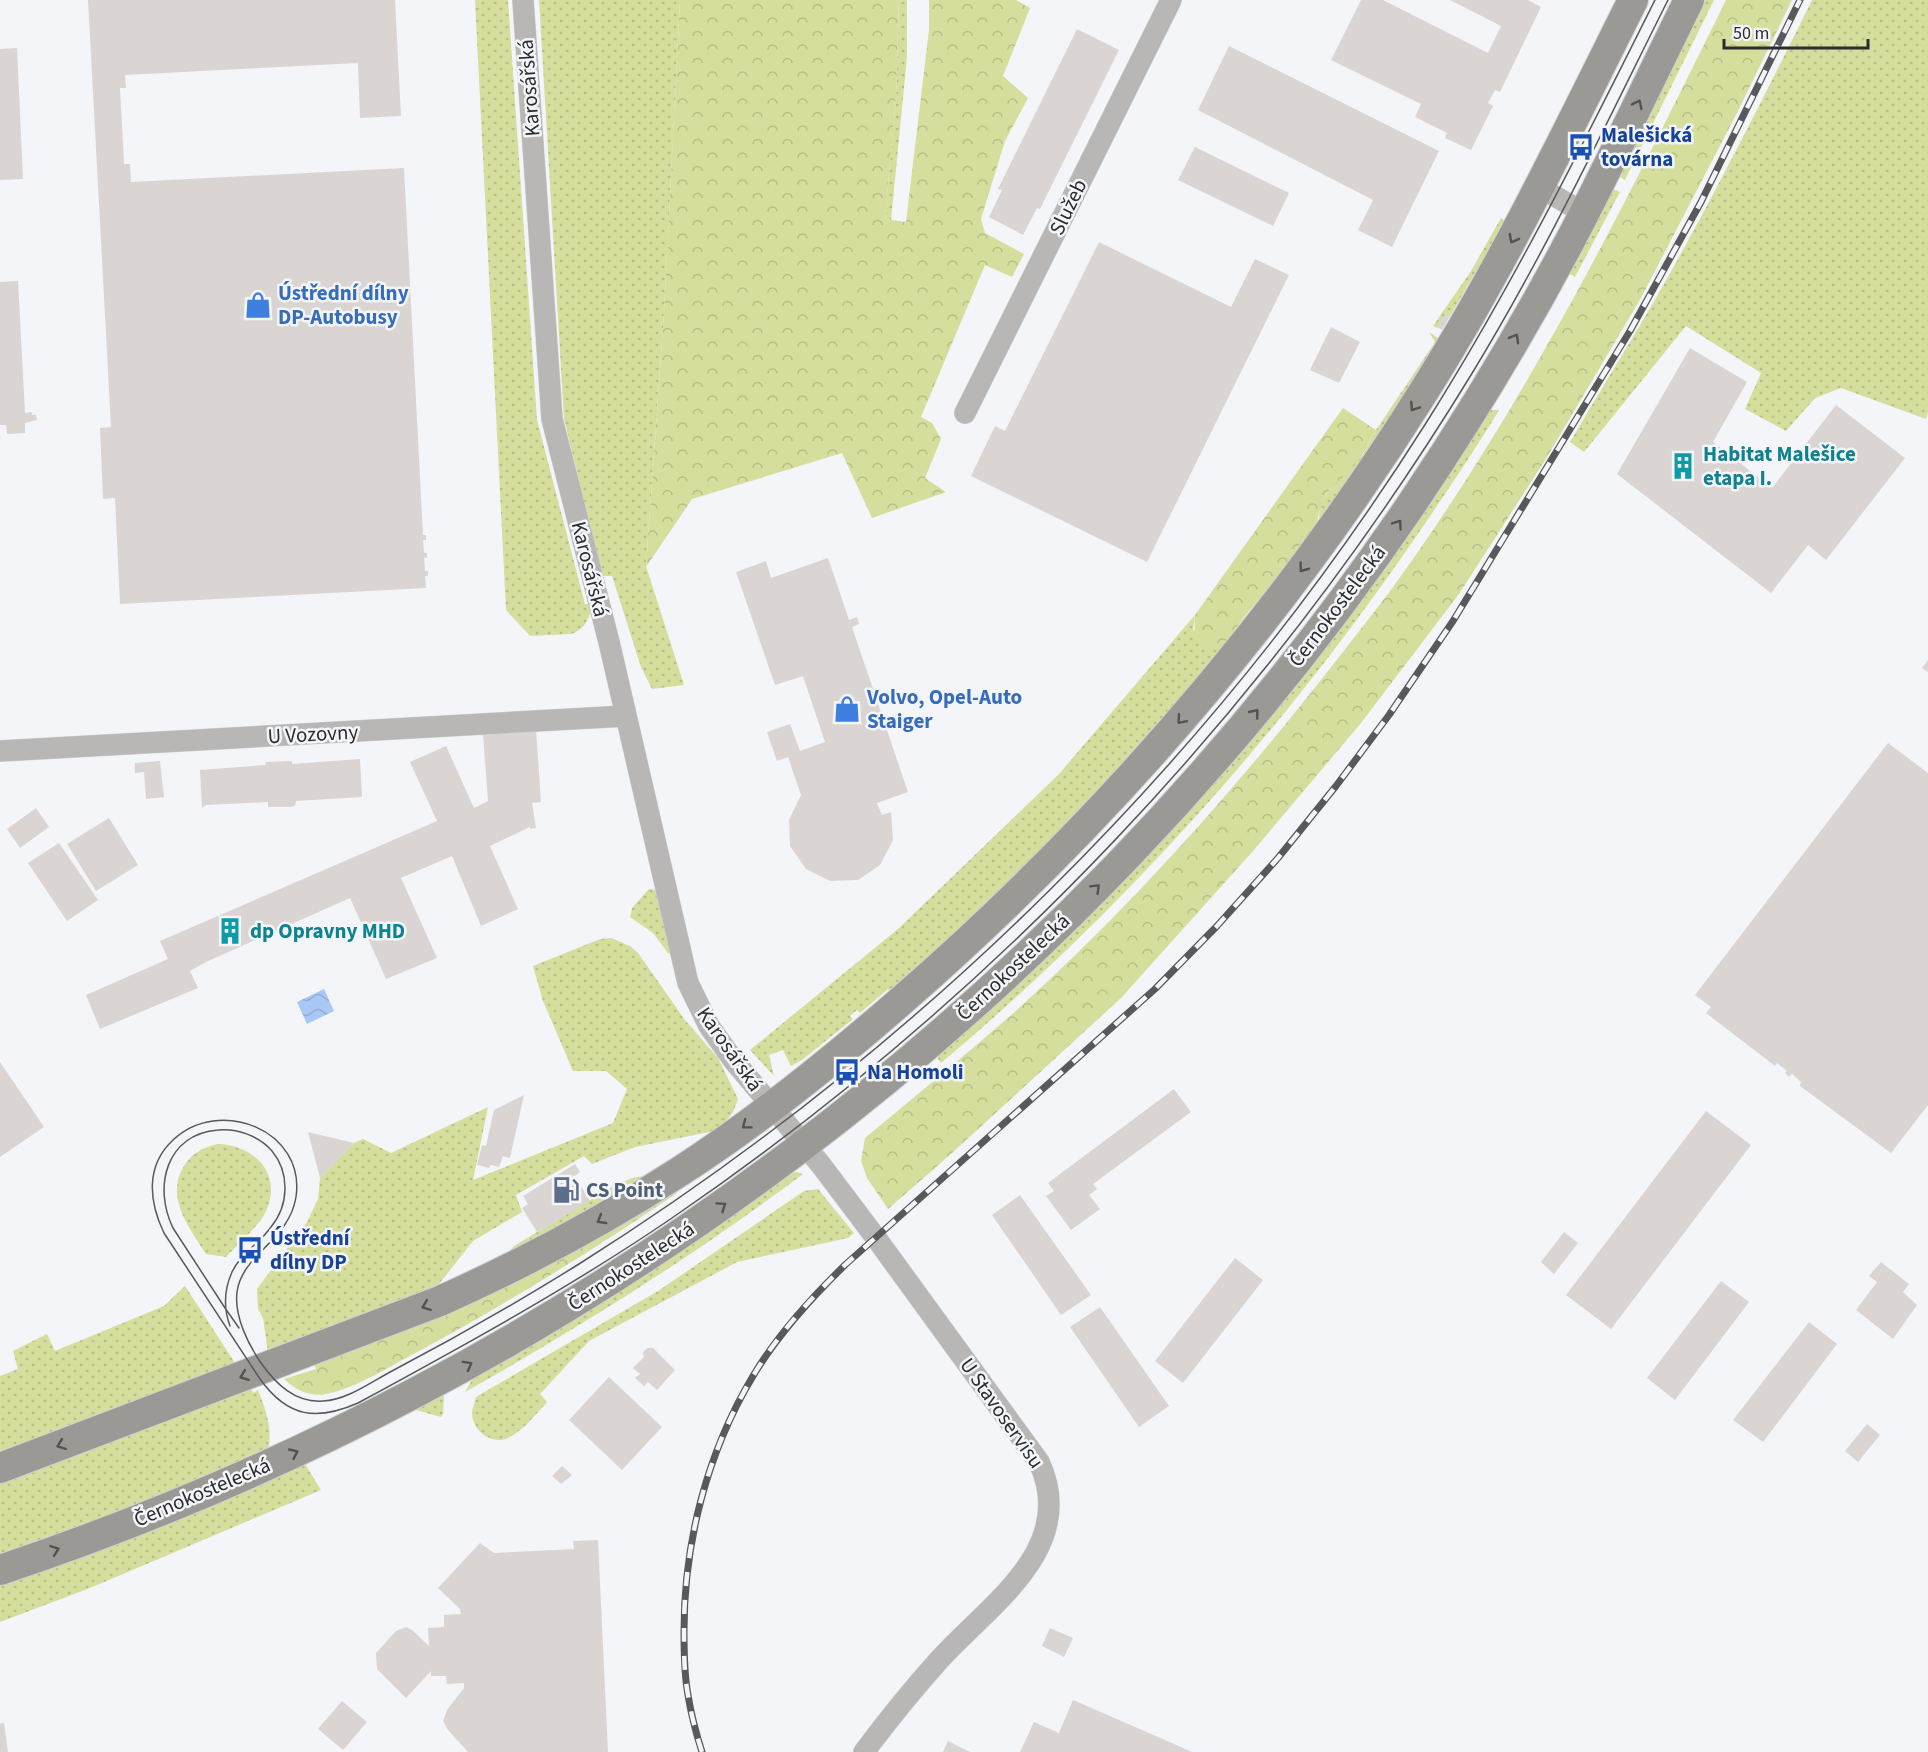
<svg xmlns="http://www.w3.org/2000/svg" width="1928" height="1752" viewBox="0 0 1928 1752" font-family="'Source Sans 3',sans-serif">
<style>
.grass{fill:url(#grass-dots)}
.forest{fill:url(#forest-crowns)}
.water{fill:url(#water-waves)}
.building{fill:#dad5d3}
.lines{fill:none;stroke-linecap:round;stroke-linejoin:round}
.minor-casing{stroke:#cfd1d4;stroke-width:22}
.secondary-casing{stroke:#cfd1d4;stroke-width:32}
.minor{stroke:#b8b7b5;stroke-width:21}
.secondary{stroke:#9b9996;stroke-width:30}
.tram{stroke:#57595b;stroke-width:1.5}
.rail-casing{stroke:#57595b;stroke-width:7}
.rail{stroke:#f3f5f9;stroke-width:4.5;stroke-dasharray:14;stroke-linecap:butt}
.oneway{stroke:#525252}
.labels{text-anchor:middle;stroke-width:5;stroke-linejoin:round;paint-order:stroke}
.street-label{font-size:21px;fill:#2b2c2e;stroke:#f3f5f9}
.transit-label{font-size:21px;font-weight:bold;fill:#164399;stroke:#f3f5f9;text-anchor:start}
.shop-label{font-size:21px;font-weight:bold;fill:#366cbe;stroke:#f3f5f9;text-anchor:start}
.culture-label{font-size:21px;font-weight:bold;fill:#0d838f;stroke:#f3f5f9;text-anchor:start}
.service-label{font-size:21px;font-weight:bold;fill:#4e5e75;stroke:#f3f5f9;text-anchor:start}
</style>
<defs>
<pattern id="grass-dots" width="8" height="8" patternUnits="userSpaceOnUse" patternTransform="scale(1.5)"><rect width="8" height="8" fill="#d5de9c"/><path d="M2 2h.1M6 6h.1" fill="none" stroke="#b7bf87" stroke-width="1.8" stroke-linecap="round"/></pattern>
<pattern id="forest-crowns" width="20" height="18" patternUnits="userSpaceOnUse" patternTransform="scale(1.5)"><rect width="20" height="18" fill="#d5de9c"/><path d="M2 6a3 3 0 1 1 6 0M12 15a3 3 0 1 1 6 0" fill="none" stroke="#b7bf87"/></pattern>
<pattern id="water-waves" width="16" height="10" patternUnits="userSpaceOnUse" patternTransform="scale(1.5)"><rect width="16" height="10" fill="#aac8f6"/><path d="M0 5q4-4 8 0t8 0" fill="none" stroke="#92acd3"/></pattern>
</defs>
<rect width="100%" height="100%" fill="#f3f5f9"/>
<!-- grass -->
<path class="grass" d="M475,0H508L537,420L585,604H591C591,618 584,630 571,634L530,636L506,610Z
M539,0H680L664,313L646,566L684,685L652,689L641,667L612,576H602L564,419Z
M899,0H907V57L891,220L885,219L896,97Z
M1703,0H1714L1625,180L1616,175Z
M1812,0H1928V413L1926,419L1841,388L1815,398L1786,431L1745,409L1761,373L1686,326L1584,452L1570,442C1598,394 1628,346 1656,298C1712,200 1762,101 1812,0Z
M1610,188L1620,192L1575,277L1566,272Z
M1501,218L1505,222L1450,316L1446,313L1437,328L1433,326L1471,271Z
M1429,332L1442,341L1312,537L1319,518L1320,506L1326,495L1340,477L1363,455L1376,430L1435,342Z
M1492,410H1499C1489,428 1476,446 1465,464C1445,494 1425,524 1404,554C1273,742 1117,915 941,1063L935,1055L993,1003L1488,411Z
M1277,584L1112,781L892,993L888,989L860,1013L857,1010L850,1016L853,1019L802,1060L791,1066L783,1050L769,1055L774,1076L750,1050L898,929L1059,774L1195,615L1193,630L1228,641L1247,614Z
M649,889L656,890L672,954L668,953L653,933L630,917L632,908Z
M611,938L630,946L638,953L685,1020L718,1058L738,1099L733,1112L719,1130L635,1147L592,1164L584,1156L516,1195L522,1212L473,1241L435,1289L268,1353L263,1318L258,1309L257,1289L307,1222L318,1199L320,1178L354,1143L363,1139L391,1153L488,1107L473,1180L613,1123L627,1089L606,1071H573L543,1001L533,966L600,939Z
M218,1144C256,1145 285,1177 264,1215C255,1230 238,1244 226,1257L206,1254C189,1227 163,1195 186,1163C194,1152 204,1147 218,1144Z
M797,1172L803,1174C695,1255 582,1326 465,1392L472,1380L485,1369L788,1173Z
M655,1174L499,1261L514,1246L610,1188L632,1178Z
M818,1189L854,1233L848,1238L737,1262L589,1341L540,1394L547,1402C536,1414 523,1431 508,1438C490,1446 471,1429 472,1411C473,1407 475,1402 476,1397L658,1291L804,1191Z
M185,1286L237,1366L0,1459V1376L18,1369L13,1351L47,1334L55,1351L164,1306Z
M250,1387L253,1393L258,1390C266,1410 274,1432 267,1454L0,1558V1483Z
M441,1394L444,1396L443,1414L441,1417L416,1410Z
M305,1464L321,1490L90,1588L0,1622V1585L97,1552Z"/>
<!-- forest -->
<path class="forest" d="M680,0H899L896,97L885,219L906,222L929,30V0H1016L1030,8L1003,76L1028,98L1005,141L981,219L985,233L1024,254L1012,277L985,265L921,417L932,423L941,439L925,478L946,492L872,518L842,453L692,499L646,567L664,313Z
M1726,0H1792L1738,111L1641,298L1544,462L1459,594L1361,723L1253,851L1121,998L952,1153L888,1209L867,1178L861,1161L865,1138C913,1098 962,1058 1009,1017C1133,906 1244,780 1346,648C1365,623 1385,599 1403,573C1531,394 1629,197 1726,0Z
M1343,408L1376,430C1370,441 1365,453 1357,462C1347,474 1335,482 1326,495C1317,509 1319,525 1311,538C1294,566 1270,589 1248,612C1238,624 1232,638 1221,649C1196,648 1193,637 1195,615Z
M678,1189L677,1193C594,1250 509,1302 421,1350C394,1364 355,1389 326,1394C310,1397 295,1390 284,1379L316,1369L314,1362Z"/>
<!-- water -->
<path class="water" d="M324,989L334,1011L307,1024L297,1002Z"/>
<!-- building -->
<path class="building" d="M88,0H395L401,116L360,118L358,63L125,75L126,88H120L124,164H130L131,182L404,168L423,535H426V540H423L424,553H427V558L424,557L425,571H428V576H425L426,588L120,604L115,498L103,499L100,428L111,427Z
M1361,0H1383L1488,53L1501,26L1450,0H1528L1541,7L1500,92L1495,90L1488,103L1493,106L1471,150L1445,138L1447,133L1415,117L1421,104L1331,60Z
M1077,29L1119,50L1040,209L1037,208L1023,235L989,217L1002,190L998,189Z
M1229,46L1439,151L1392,247L1358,230L1373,200L1198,110Z
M17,48L23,179L0,180V49Z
M1195,147L1289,193L1273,226L1178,180Z
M1099,242L1231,307L1255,259L1289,275L1147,562L971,476L995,426L1005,431Z
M18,281L25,413L32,412V415H36L37,420L25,423V433L7,434L6,425H0V282Z
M1446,313L1450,316L1442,330L1437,327Z
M1331,327L1360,342L1339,383L1310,370Z
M1690,348L1747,382L1713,442L1772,488L1836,405L1905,458L1826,560L1808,545L1771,593L1617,474Z
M828,558L849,620L857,617L859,624L852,627L908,792L877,803L882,815L891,812L893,840L880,865L858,880L830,881L806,869L790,846L789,820L801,795L788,757L777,761L767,732L790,724L800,751L825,742L803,676L775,685L736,572L766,561L771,578Z
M1928,660V672L1922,668Z
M536,730L541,802L532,803L536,828L530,829V827L490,846L518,909L481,926L452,856L401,878L437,958L386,979L350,898L206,962L190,971L198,988L100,1029L86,995L168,959L160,941L437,821L410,762L446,746L474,808L488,801L483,735Z
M1888,743L1928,773V1105L1891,1153L1800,1086L1801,1082L1792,1074L1789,1077L1785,1073L1787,1071L1777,1063L1775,1066L1706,1013L1711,1007L1695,995Z
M360,759L362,797L296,801L295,806L290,807H268V802L206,805L202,808L200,770L265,765L266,762L292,761V764Z
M160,761L164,797L146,799L144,772L135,773V763Z
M36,808L49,827L20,848L7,829Z
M109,818L138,865L96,891L67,844Z
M59,843L98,900L67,921L28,863Z
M0,1062L44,1127L0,1157Z
M1174,1089L1191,1112L1093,1184L1097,1189L1089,1195L1100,1209L1071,1230L1046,1196L1054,1191L1048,1183Z
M524,1095L510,1158L503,1156L499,1167L491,1165L489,1168L477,1165L482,1145L486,1146L494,1110Z
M1706,1111L1751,1145L1611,1329L1566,1295Z
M308,1132L354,1143L320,1178Z
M575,1164L580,1172L575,1176L590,1201L537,1232L522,1208L528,1204L523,1196Z
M1020,1195L1091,1295L1061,1315L992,1215Z
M1564,1232L1578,1243L1554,1274L1541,1262Z
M1235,1258L1263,1280L1183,1383L1155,1361Z
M1881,1262L1909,1284L1903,1292L1917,1305L1893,1339L1856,1310L1877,1282L1869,1276Z
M1721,1281L1749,1302L1675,1400L1647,1378Z
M1100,1307L1169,1406L1139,1427L1070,1327Z
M1809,1322L1837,1344L1763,1442L1733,1420Z
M647,1348H653L675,1370L657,1390L648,1382L644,1386L635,1378L640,1374L633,1368L644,1357L643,1352Z
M609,1377L662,1427L622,1470L569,1420Z
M1867,1424L1880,1435L1858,1462L1845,1451Z
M562,1466L572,1475L561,1484L552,1476Z
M598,1540L608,1752H468L448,1730L443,1721L447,1710L464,1688V1683L447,1684L446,1676H431V1671L406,1698L377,1669L376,1653L396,1631L406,1627L412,1630L429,1646L428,1628L444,1627V1615L461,1614L460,1609L438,1588L480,1543L494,1553L574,1549L573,1541Z
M1050,1628L1073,1638L1064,1657L1042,1646Z
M1073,1700L1172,1743L1192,1752H1020L1034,1722L1059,1733Z
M342,1701L367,1722L343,1750L318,1729Z
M4,1723L8,1752H0V1724Z
M948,1741L970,1752H943Z"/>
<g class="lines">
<defs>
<path id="minor" d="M523,0L552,419L609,642L688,983L709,1026L734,1061L821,1165L876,1238L1039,1462C1079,1548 990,1604 940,1659C913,1689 888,1720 864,1752
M1539,187L1584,213
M965,413L1171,0
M0,751L626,716"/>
<path id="secondary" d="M0,1468L440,1301C523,1264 603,1221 679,1172C757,1122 831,1062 901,1001C1104,824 1281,619 1424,391C1503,266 1567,132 1633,0
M0,1570C575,1378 1073,1003 1413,502C1475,410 1533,313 1584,214C1620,143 1654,71 1689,0"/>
</defs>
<!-- minor casing -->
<use href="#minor" class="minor-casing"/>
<!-- secondary casing -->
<use href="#secondary" class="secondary-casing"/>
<!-- minor -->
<use href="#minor" class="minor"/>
<!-- secondary -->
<use href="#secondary" class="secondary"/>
<!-- tram -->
<path class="tram" d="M1655,0C1583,144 1512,287 1426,423C1212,762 917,1051 579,1264C518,1302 455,1338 392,1371C371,1382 347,1400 323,1401C295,1403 276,1384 261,1363C248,1344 234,1316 237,1292C242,1254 289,1241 296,1197C306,1130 219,1096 173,1140C145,1166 149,1202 164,1233L260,1379C288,1418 317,1421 358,1403C465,1345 571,1287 672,1218C995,997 1267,709 1471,375C1545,254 1605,126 1668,0
M230,1326C223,1307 224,1290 232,1272C240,1254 260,1243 271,1227C289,1205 290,1173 272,1151C259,1136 237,1128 218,1130C166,1134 153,1187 173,1228L225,1308L239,1328"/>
<defs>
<path id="rail" d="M702,1752C696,1733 691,1714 688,1695C684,1674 684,1652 684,1631C684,1542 707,1453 753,1376C778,1334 811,1298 846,1264L1155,989L1217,926L1278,858L1336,786L1389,715L1453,621L1630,331L1701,202L1800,0"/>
</defs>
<!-- rail casing -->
<use href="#rail" class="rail-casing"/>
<!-- rail -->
<use href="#rail" class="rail"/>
</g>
<!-- one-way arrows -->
<defs><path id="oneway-chevron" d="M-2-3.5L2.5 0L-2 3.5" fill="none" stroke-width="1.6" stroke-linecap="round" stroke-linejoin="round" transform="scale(1.5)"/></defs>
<g class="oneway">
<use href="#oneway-chevron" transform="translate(1638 104) rotate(-64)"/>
<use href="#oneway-chevron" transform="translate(1513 239) rotate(118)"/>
<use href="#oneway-chevron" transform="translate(1515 338) rotate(-60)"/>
<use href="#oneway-chevron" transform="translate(1414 407) rotate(123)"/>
<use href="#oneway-chevron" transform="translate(1398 524) rotate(-55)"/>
<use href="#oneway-chevron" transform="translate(1303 568) rotate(127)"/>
<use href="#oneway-chevron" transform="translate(1255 713) rotate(-51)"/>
<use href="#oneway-chevron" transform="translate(1181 720) rotate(131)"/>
<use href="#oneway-chevron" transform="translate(1096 888) rotate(-45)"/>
<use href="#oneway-chevron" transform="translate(746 1125) rotate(143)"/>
<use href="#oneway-chevron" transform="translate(722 1206) rotate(-34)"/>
<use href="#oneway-chevron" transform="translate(601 1220) rotate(150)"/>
<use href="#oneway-chevron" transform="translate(426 1306) rotate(159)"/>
<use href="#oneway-chevron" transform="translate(468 1365) rotate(-29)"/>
<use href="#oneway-chevron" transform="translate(244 1376) rotate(159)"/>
<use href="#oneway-chevron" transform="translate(61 1445) rotate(159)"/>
<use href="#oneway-chevron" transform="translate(294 1453) rotate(-25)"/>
<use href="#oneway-chevron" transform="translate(55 1550) rotate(-20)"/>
</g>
<!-- icons -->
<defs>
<symbol id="bus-bare" viewBox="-9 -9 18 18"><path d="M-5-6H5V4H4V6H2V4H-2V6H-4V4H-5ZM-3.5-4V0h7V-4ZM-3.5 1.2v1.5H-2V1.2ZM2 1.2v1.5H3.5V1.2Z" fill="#1a4fb4" stroke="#f3f5f9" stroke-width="2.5" paint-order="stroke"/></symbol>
<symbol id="shop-bare" viewBox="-9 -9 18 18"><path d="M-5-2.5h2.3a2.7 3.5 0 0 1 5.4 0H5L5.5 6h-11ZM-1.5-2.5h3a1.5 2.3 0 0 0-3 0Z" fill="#3f7fe0" stroke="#f3f5f9" stroke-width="2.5" paint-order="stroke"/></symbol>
<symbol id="building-bare" viewBox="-9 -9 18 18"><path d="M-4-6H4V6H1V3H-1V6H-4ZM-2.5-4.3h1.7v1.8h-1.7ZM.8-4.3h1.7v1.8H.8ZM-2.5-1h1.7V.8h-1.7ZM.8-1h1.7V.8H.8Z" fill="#0f9aa8" stroke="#f3f5f9" stroke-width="2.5" paint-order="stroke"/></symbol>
<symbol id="fuel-bare" viewBox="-9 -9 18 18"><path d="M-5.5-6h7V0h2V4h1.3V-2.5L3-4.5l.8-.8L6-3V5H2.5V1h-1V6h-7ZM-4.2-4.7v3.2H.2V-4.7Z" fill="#5c6f8a" stroke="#f3f5f9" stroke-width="2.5" paint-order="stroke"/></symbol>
</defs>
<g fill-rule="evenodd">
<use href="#bus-bare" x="1562" y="128" width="38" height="38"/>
<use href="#shop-bare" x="239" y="286" width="38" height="38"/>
<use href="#building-bare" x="1664" y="447" width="38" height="38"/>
<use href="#shop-bare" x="828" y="690" width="38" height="38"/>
<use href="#building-bare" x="211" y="912" width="38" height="38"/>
<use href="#bus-bare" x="828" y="1053" width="38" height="38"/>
<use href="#fuel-bare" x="547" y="1171" width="38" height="38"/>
<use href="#bus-bare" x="231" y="1231" width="38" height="38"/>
</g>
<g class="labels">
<!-- street labels -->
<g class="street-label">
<text transform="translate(529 88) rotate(-94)" y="7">Karosářská</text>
<text transform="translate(1068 207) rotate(-64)" y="7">Služeb</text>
<text transform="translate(590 569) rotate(76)" y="7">Karosářská</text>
<text transform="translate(1337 606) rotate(-53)" y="7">Černokostelecká</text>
<text transform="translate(313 734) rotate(-3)" y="7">U Vozovny</text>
<text transform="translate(1013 967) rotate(-43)" y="7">Černokostelecká</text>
<text transform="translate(730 1049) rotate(55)" y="7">Karosářská</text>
<text transform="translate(631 1266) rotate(-33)" y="7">Černokostelecká</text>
<text transform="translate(1002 1413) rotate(55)" y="7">U Stavoservisu</text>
<text transform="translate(202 1492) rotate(-23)" y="7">Černokostelecká</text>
</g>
<!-- transit labels -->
<g class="transit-label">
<text x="1601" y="142">Malešická<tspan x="1601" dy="24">továrna</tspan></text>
<text x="867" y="1079">Na Homoli</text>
<text x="270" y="1245">Ústřední<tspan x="270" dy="24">dílny DP</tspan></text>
</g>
<!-- shop labels -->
<g class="shop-label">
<text x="278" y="300">Ústřední dílny<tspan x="278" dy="24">DP-Autobusy</tspan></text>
<text x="867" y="704">Volvo, Opel-Auto<tspan x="867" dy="24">Staiger</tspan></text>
</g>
<!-- culture labels -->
<g class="culture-label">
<text x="1703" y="461">Habitat Malešice<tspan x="1703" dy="24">etapa I.</tspan></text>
<text x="250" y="938">dp Opravny MHD</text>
</g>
<!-- service labels -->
<g class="service-label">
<text x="586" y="1197">CS Point</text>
</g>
</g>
<!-- scale -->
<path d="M1724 39v9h144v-9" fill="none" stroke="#2b2c2e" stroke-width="3"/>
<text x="1733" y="39" font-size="18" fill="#2b2c2e" stroke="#f3f5f9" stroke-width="4.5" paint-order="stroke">50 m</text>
</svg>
